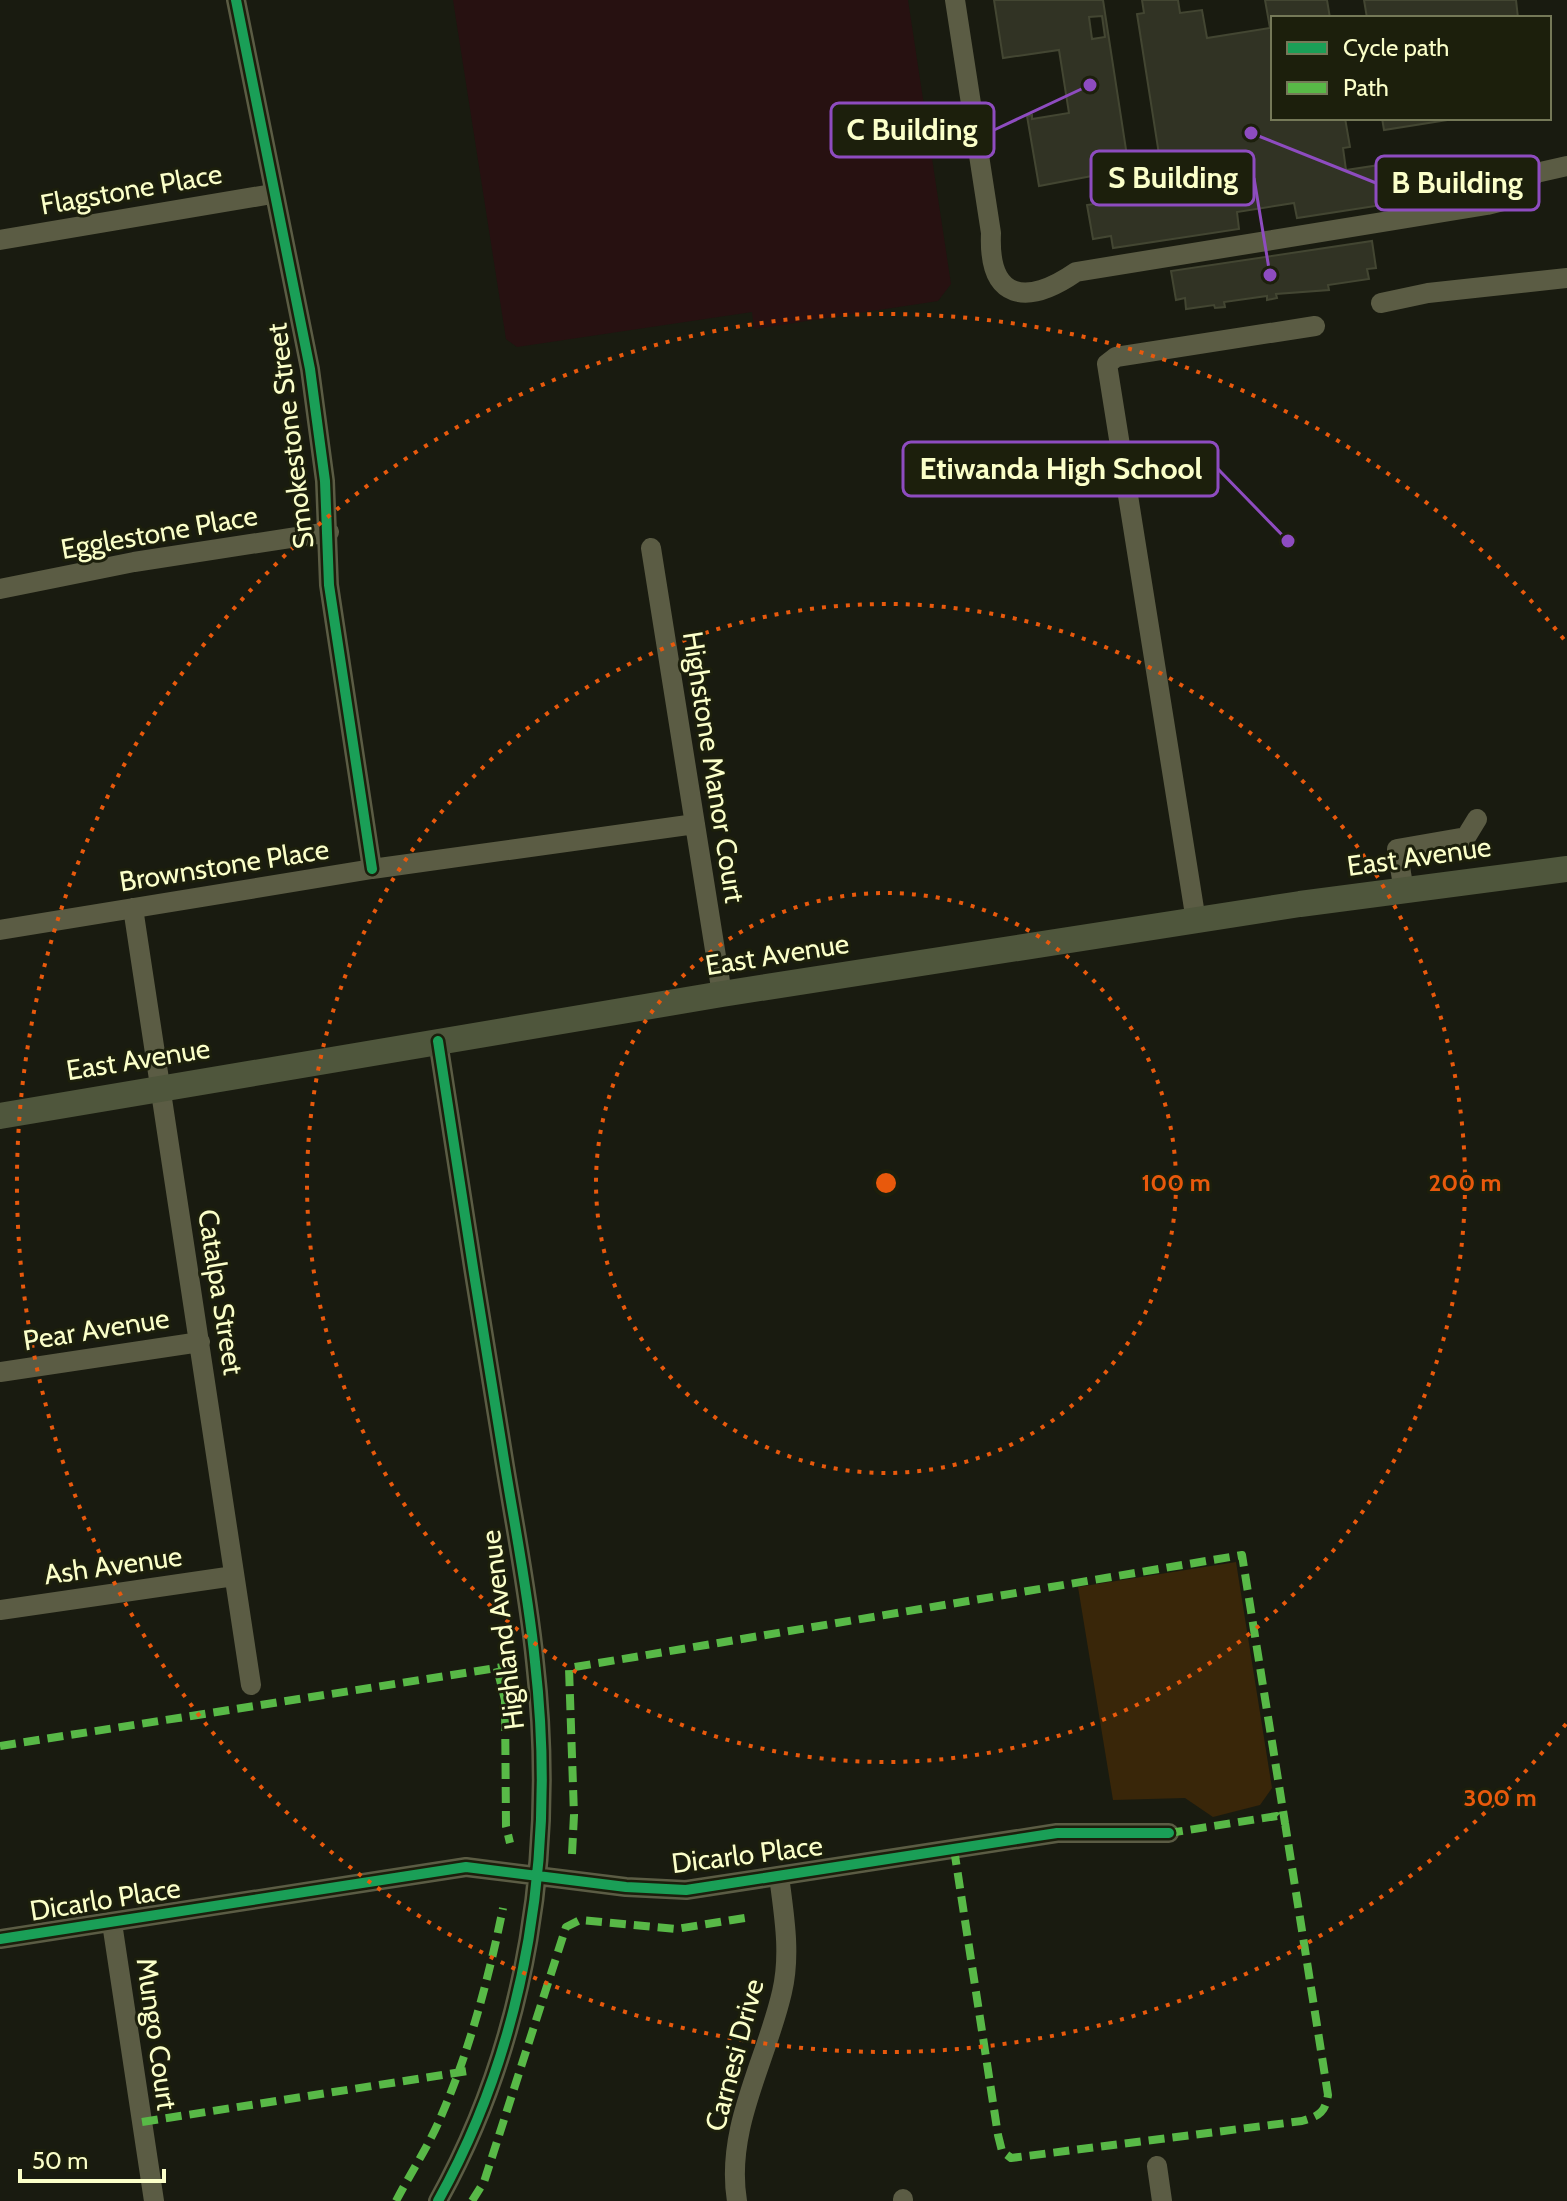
<svg xmlns="http://www.w3.org/2000/svg" width="1567" height="2201" viewBox="0 0 1567 2201" font-family="Cabin,sans-serif">
<style>
.green{fill:#271111}
.water{fill:#392609}
.building{fill:#313324;stroke:#434632;stroke-width:2;fill-rule:evenodd}
.lines{fill:none;stroke-linecap:round;stroke-linejoin:round}
.minor{stroke:#5b5c44;stroke-width:20}
.major{stroke:#4f563c;stroke-width:26}
.quiet{stroke:#58b947;stroke-width:8;stroke-dasharray:16 8;stroke-linecap:butt}
.cycleway-casing{stroke:#1c1f0c;stroke-width:15}
.cycleway{stroke:#1a9f57;stroke-width:10}
.ring{fill:none;stroke:#e8590c;stroke-width:4;stroke-dasharray:4 8}
.labels{text-anchor:middle;stroke-width:6;stroke-linejoin:round;paint-order:stroke}
.street-label{font-size:28px;fill:#fbffc9;stroke:#1c1f0c}
.centre{fill:#e8590c;stroke:#1c1f0c;stroke-width:4}
.ring-label{font-size:24px;text-anchor:middle;font-weight:bold;fill:#e8590c;stroke:#1c1f0c;stroke-width:6;stroke-linejoin:round;paint-order:stroke}
.leader{fill:none;stroke:#8e4cc0;stroke-width:3}
.callout-dot{fill:#8e4cc0;stroke:#1c1f0c;stroke-width:3}
.callout{fill:#1c1f0c;stroke:#8e4cc0;stroke-width:3}
.callout-label{font-size:30px;text-anchor:middle;font-weight:bold;fill:#fbffc9}
</style>
<rect width="100%" height="100%" fill="#191b10"/>
<!-- green -->
<path class="green" d="M453,0H908L951,284L938,301L754,329L752,312L517,347L506,339Z"/>
<!-- water -->
<path class="water" d="M1236,1562L1272,1788L1260,1805L1213,1817L1185,1798L1113,1800L1078,1587Z"/>
<!-- building -->
<path class="building" d="M994,0H1103L1129,169L1039,186L1027,116L1032,115V119L1069,113L1059,50L1003,58ZM1102,16L1105,37L1092,39L1089,17Z
M1142,0H1178L1180,13L1202,10L1207,38L1270,28L1265,0H1327L1330,18H1273V118H1345L1350,147L1343,148L1346,170L1419,159L1423,186L1406,188L1408,201L1297,218L1294,203L1237,212L1239,229L1113,248L1111,236L1093,239L1087,205L1169,192L1167,179L1163,180L1137,14L1144,13Z
M1364,0H1516L1518,18H1367Z
M1382,118H1460L1384,130Z
M1372,241L1376,268L1367,269L1369,279L1328,285L1329,290L1276,294L1277,298L1267,300V296L1224,302L1225,307L1215,308L1214,305L1186,309L1185,298L1176,300L1171,271Z"/>
<g class="lines">
<!-- minor -->
<path class="minor" d="M236,0L310,369L325,481L329,585L372,869
M955,0L991,233C988,301 1027,306 1076,272L1487,205L1511,199L1536,173L1567,166
M0,240L272,194
M1381,303L1428,293L1567,278
M651,548L722,994
M0,589L134,562L329,532
M1404,891L1397,849L1466,837L1477,819
M133,908L251,1685
M1196,921L1107,364L1116,357L1315,326
M0,930L372,869L695,824
M438,1041C458,1176 480,1312 502,1447C513,1518 528,1590 535,1662C556,1847 529,2037 438,2201
M0,1372L200,1342
M0,1610L234,1576
M112,1923L154,2201
M0,1939L466,1867L626,1887L686,1890L1057,1833H1169
M1157,2166L1162,2201
M903,2199V2201
M737,2201C725,2128 766,2062 782,1992C791,1954 784,1915 779,1876"/>
<!-- major -->
<path class="major" d="M0,1116L722,994L1300,904L1567,869"/>
<!-- quiet -->
<path class="quiet" d="M497,1668L505,1700L506,1826L510,1843
M0,1746L509,1666
M954,1849L998,2135L1002,2151L1011,2158L1302,2121C1319,2116 1325,2113 1328,2095L1285,1823L1277,1816L1169,1833
M572,1854L574,1815L569,1668L1242,1555L1285,1823
M142,2122L468,2071
M396,2201C411,2172 430,2144 442,2114C470,2049 489,1977 503,1908
M472,2201L484,2182L566,1927L580,1920L676,1929L751,1917"/>
<defs>
<path id="cycleway" d="M236,0L310,369L325,481L329,585L372,869
M438,1041C458,1176 480,1312 502,1447C513,1518 528,1590 535,1662C556,1847 529,2037 438,2201
M0,1939L466,1867L626,1887L686,1890L1057,1833H1169"/>
</defs>
<!-- cycleway casing -->
<use href="#cycleway" class="cycleway-casing"/>
<!-- cycleway -->
<use href="#cycleway" class="cycleway"/>
</g>
<!-- distance rings -->
<g class="ring">
<circle cx="886" cy="1183" r="290"/>
<circle cx="886" cy="1183" r="579"/>
<path d="M1566 1724A869 869 0 1 1 1566 642"/>
</g>
<g class="labels">
<!-- street labels -->
<g class="street-label">
<text transform="translate(131 189) rotate(-10)" y="10">Flagstone Place</text>
<text transform="translate(290 436) rotate(-97)" y="10">Smokestone Street</text>
<text transform="translate(159 532) rotate(-10)" y="10">Egglestone Place</text>
<text transform="translate(714 767) rotate(81)" y="10">Highstone Manor Court</text>
<text transform="translate(1419 856) rotate(-8)" y="10">East Avenue</text>
<text transform="translate(224 865) rotate(-9)" y="10">Brownstone Place</text>
<text transform="translate(777 954) rotate(-9)" y="10">East Avenue</text>
<text transform="translate(138 1059) rotate(-9)" y="10">East Avenue</text>
<text transform="translate(221 1292) rotate(81)" y="10">Catalpa Street</text>
<text transform="translate(96 1329) rotate(-9)" y="10">Pear Avenue</text>
<text transform="translate(113 1565) rotate(-8)" y="10">Ash Avenue</text>
<text transform="translate(502 1630) rotate(-97)" y="10">Highland Avenue</text>
<text transform="translate(747 1854) rotate(-7)" y="10">Dicarlo Place</text>
<text transform="translate(105 1899) rotate(-9)" y="10">Dicarlo Place</text>
<text transform="translate(157 2034) rotate(82)" y="10">Mungo Court</text>
<text transform="translate(734 2055) rotate(-75)" y="10">Carnesi Drive</text>
</g>
</g>
<circle cx="886" cy="1183" r="12" class="centre"/>
<g class="ring-label">
<text x="1176" y="1191">100 m</text>
<text x="1465" y="1191">200 m</text>
<text x="1500" y="1806">300 m</text>
</g>
<!-- callouts -->
<path class="leader" d="M1090 85L994 130M1270 275L1254 178M1251 133L1376 183M1288 541L1218 469"/>
<g class="callout-dot">
<circle cx="1090" cy="85" r="8"/>
<circle cx="1270" cy="275" r="8"/>
<circle cx="1251" cy="133" r="8"/>
<circle cx="1288" cy="541" r="8"/>
</g>
<g class="callout">
<rect x="831" y="103" width="163" height="54" rx="8"/>
<rect x="1091" y="151" width="163" height="54" rx="8"/>
<rect x="1376" y="156" width="163" height="54" rx="8"/>
<rect x="903" y="442" width="315" height="54" rx="8"/>
</g>
<g class="callout-label">
<text x="912" y="140">C Building</text>
<text x="1173" y="188">S Building</text>
<text x="1457" y="193">B Building</text>
<text x="1061" y="479">Etiwanda High School</text>
</g>
<!-- legend -->
<rect x="1271" y="16" width="280" height="104" fill="#1c1f0c" stroke="#757958" stroke-width="2"/>
<rect x="1287" y="42" width="40" height="12" fill="#1a9f57" stroke="#757958" stroke-width="2"/>
<text x="1343" y="56" font-size="24" fill="#fbffc9">Cycle path</text>
<rect x="1287" y="82" width="40" height="12" fill="#58b947" stroke="#757958" stroke-width="2"/>
<text x="1343" y="96" font-size="24" fill="#fbffc9">Path</text>
<!-- scale -->
<path d="M20 2169v12h144v-12" fill="none" stroke="#fbffc9" stroke-width="4"/>
<text x="32" y="2169" font-size="24" fill="#fbffc9" stroke="#1c1f0c" stroke-width="6" paint-order="stroke">50 m</text>
</svg>
